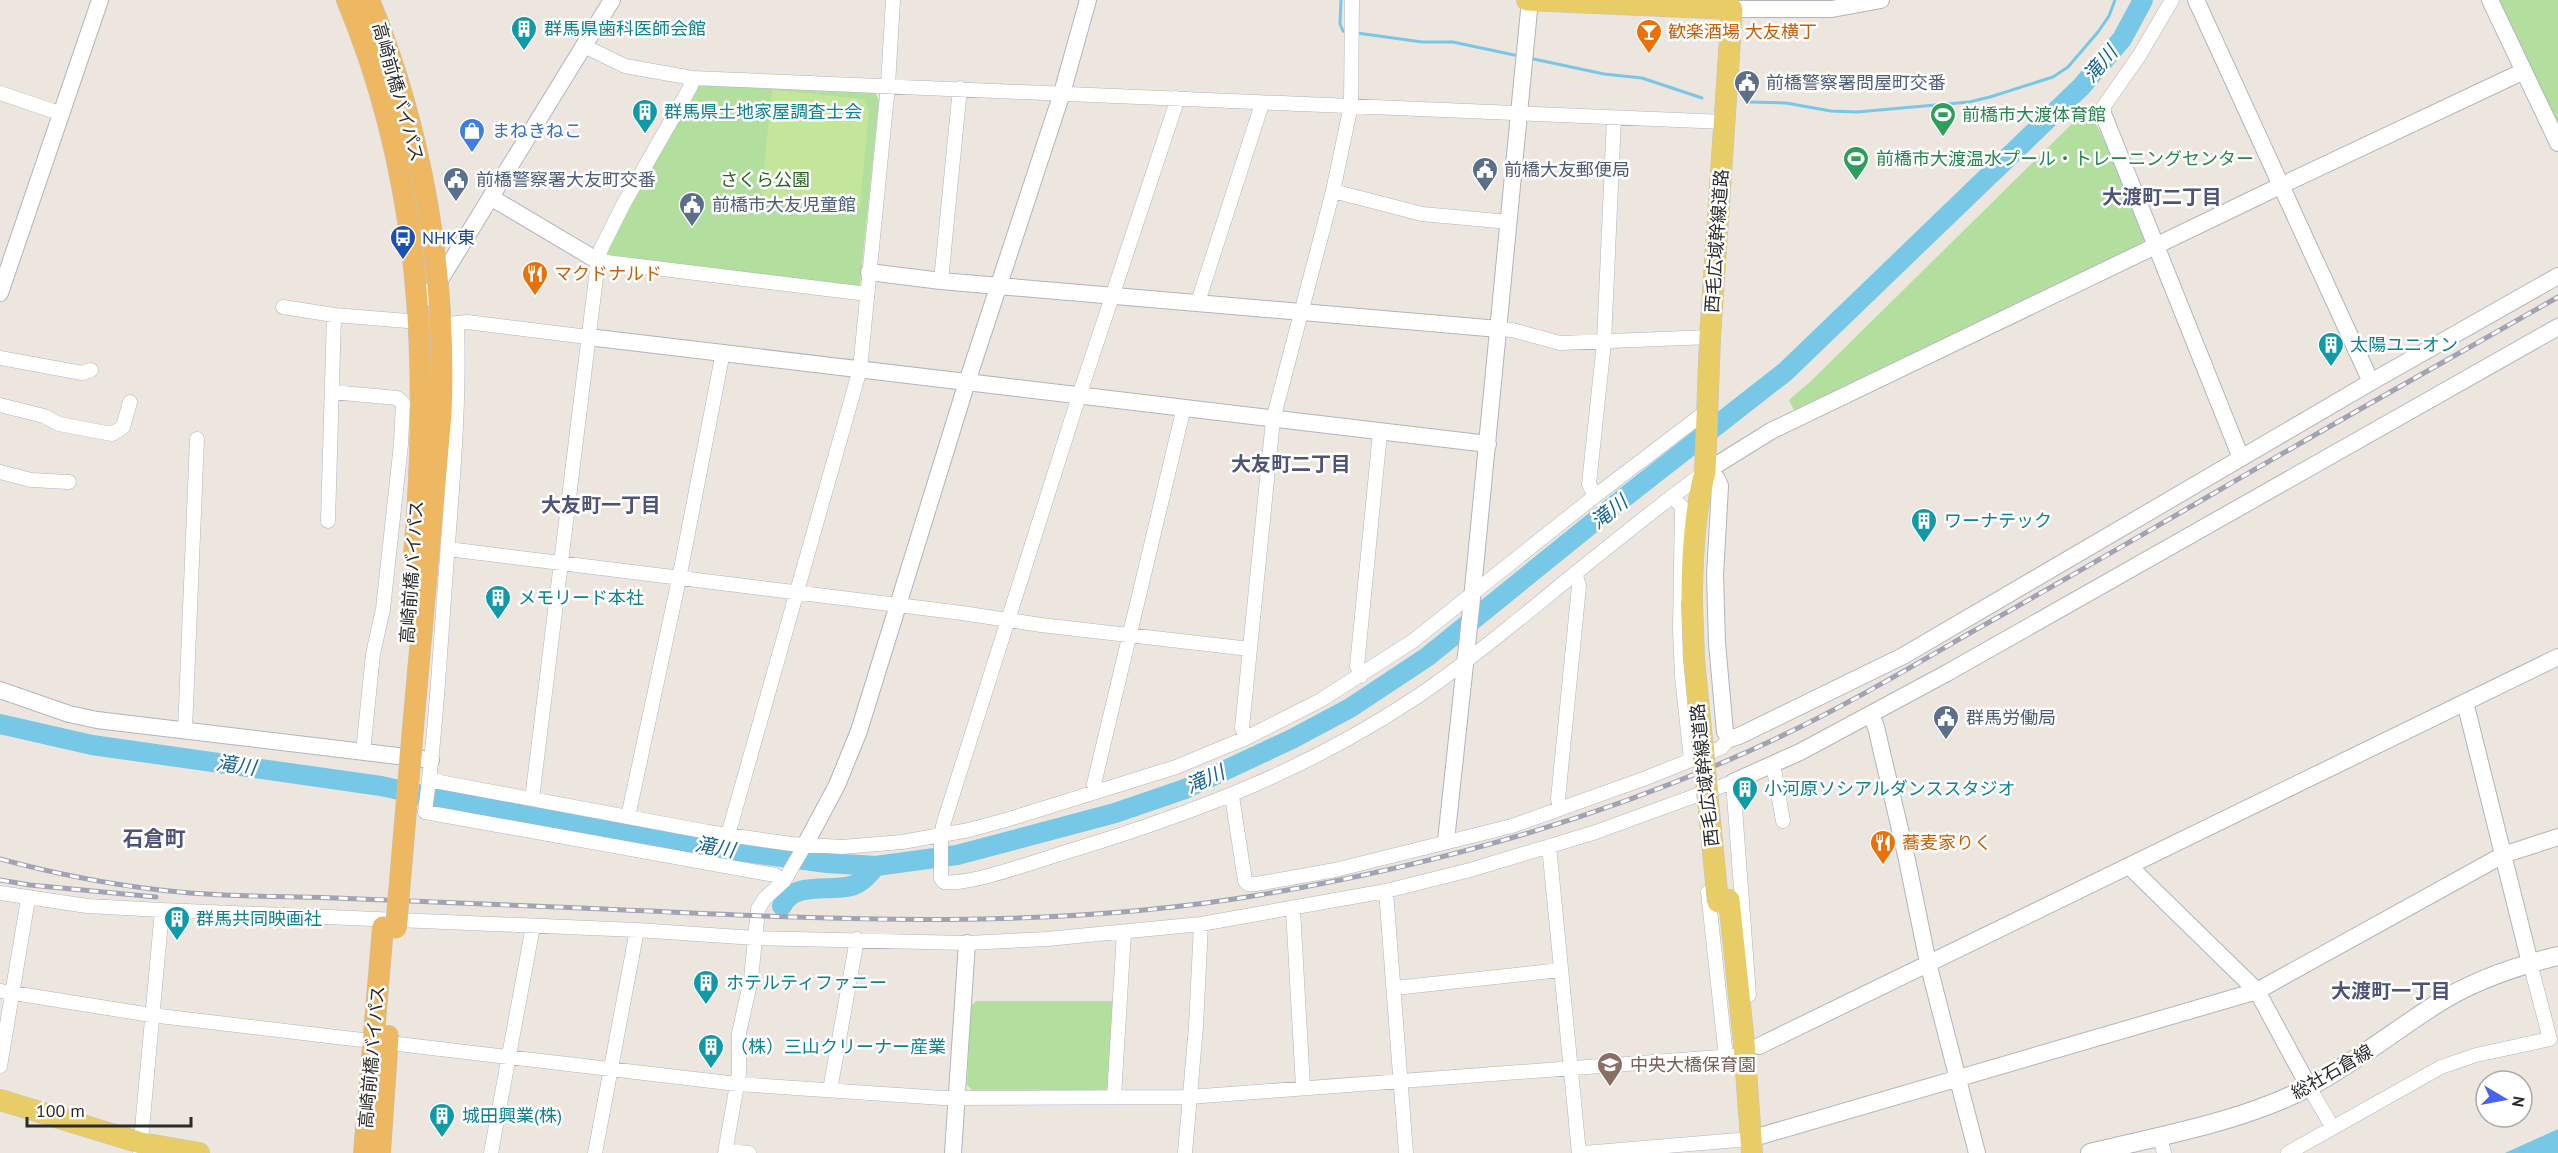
<svg xmlns="http://www.w3.org/2000/svg" width="2558" height="1153" viewBox="0 0 2558 1153" font-family="'PT Sans','Noto Sans JP',sans-serif">
<style>
.green{fill:#b2df9d}
.pitch{fill:#c3e69a}
.water{fill:#77c7e7}
.lines{fill:none;stroke-linecap:round;stroke-linejoin:round}
.stream{stroke:#77c7e7;stroke-width:3}
.river{stroke:#77c7e7;stroke-width:20}
.minor-casing{stroke:#b1b4bd;stroke-width:15}
.tertiary-casing{stroke:#b1b4bd;stroke-width:18}
.secondary-casing{stroke:#b1b4bd;stroke-width:20}
.primary-casing{stroke:#c4c4c4;stroke-width:22}
.trunk-casing{stroke:#c4c4c4;stroke-width:22}
.minor{stroke:#fff;stroke-width:14}
.tertiary{stroke:#fff;stroke-width:16}
.secondary{stroke:#fff;stroke-width:18}
.primary{stroke:#e8cd66;stroke-width:21}
.trunk{stroke:#eeb863;stroke-width:21}
.rail-casing{stroke:#a1a3b4;stroke-width:5}
.rail{stroke:#fff;stroke-width:3;stroke-dasharray:9;stroke-linecap:butt}
.primary-bridge-casing{stroke:#c4c4c4;stroke-width:22;stroke-linecap:butt}
.trunk-bridge-casing{stroke:#c4c4c4;stroke-width:22;stroke-linecap:butt}
.primary-bridge{stroke:#e8cd66;stroke-width:21}
.trunk-bridge{stroke:#eeb863;stroke-width:21}
.labels{text-anchor:middle;stroke-width:5;stroke-linejoin:round;paint-order:stroke}
.culture-label{font-size:18px;fill:#0d838f;stroke:#fff;text-anchor:start}
.food-label{font-size:18px;fill:#c56008;stroke:#fff;text-anchor:start}
.service-label{font-size:18px;fill:#4e5e75;stroke:#fff;text-anchor:start}
.street-label{font-size:18px;fill:#2b2b2b;stroke:#fff}
.leisure-label{font-size:18px;fill:#27864d;stroke:#fff;text-anchor:start}
.shop-label{font-size:18px;fill:#366cbe;stroke:#fff;text-anchor:start}
.park-label{font-size:18px;fill:#2b641f;stroke:#fff}
.transit-label{font-size:18px;fill:#164399;stroke:#fff;text-anchor:start}
.education-label{font-size:18px;fill:#785e54;stroke:#fff;text-anchor:start}
.water-label{font-size:20px;font-style:italic;fill:#166594;stroke:#fff}
.neighbourhood-label{font-size:20px;font-weight:bold;fill:#4e5479;stroke:#fff}
.quarter-label{font-size:21px;font-weight:bold;fill:#4e5479;stroke:#fff}
</style>
<rect width="100%" height="100%" fill="#ece6de"/>
<!-- green -->
<path class="green" d="M2499,0H2558V126Z
M701,83L873,89L879,100L860,285L852,288L609,257L606,253L695,87Z
M2088,108L2110,152L2145,236L2143,243L1794,410L1789,400L1810,382Z
M976,1001H1112L1116,1005L1111,1085L1106,1090H972L967,1085L971,1006Z"/>
<!-- pitch -->
<path class="pitch" d="M772,90L863,99L869,110L860,207L761,197Z"/>
<!-- water -->
<path class="water" d="M2558,1129V1153H2505Z"/>
<g class="lines">
<!-- stream -->
<path class="stream" d="M1341,0L1340,24L1343,31L1347,32
M1357,33L1422,42H1453L1519,56
M1529,58L1604,74L1642,78L1702,98
M1748,102L1786,103L1831,111L1857,112L1969,102L1990,97L2053,77L2068,67L2098,32L2109,16L2115,0"/>
<!-- river -->
<path class="river" d="M0,724L92,745L381,786L440,799L730,850L827,863L876,866L957,855L1115,813L1185,789L1292,739L1350,708L1427,657L1616,504L1785,372L2081,87L2122,39L2143,0
M782,906C793,881 829,892 851,886C862,883 868,875 876,866"/>
<defs>
<path id="minor" d="M584,46L625,66L692,78L1725,122
M0,93L62,114
M1176,98L1175,107L1079,396L944,822L941,835V878L944,882C971,886 1047,857 1076,849C1199,811 1306,770 1415,698C1453,673 1488,644 1523,616C1583,567 1642,518 1705,472
M2104,116V106L2139,56L2172,0
M1333,191L1422,214L1509,222
M598,261L867,294
M941,281L960,88
M1198,302L1260,110L1261,103
M283,307L334,315L420,322
M457,323C460,406 452,487 446,570C440,651 436,731 425,812L775,875L784,881
M449,324L467,322L588,337
M1499,329L1512,330L1560,343L1710,337
M0,358L82,373L91,370
M332,392L397,398L403,403L401,444L383,609L373,654L363,752
M0,405L44,416L59,424L112,434L123,427L130,402
M0,472L31,480L69,482
M1595,496L1589,484L1604,342L1614,118
M1672,496L1682,507L1680,631L1682,676L1691,760
M328,521L334,315
M448,549L962,613L1041,625L1250,649
M1361,676L1357,666L1380,433
M185,730L197,439
M1246,738L1242,728L1273,420L1333,191L1351,105L1352,0
M1773,764L1783,821
M429,780L708,832L791,844L842,847L902,842L969,830L1006,820L1176,767L1246,738L1321,700L1413,641L1595,496L1708,410
M1095,792L1094,784L1184,407
M1232,796L1245,881L1248,884H1256L1335,870L1512,826L1646,778L1721,748L1729,739
M532,799L598,261L601,249L623,205L691,86L692,78
M1560,808L1558,799L1579,586L1575,573
M628,817L679,579L723,352
M728,835L860,369L888,85L893,0
M1549,846L1579,1153
M1386,891L1406,1153
M1708,892L1726,1057
M0,893L87,906L162,910L637,930L755,938L967,943L1047,939L1201,924L1386,891L1470,870L1593,833L1733,782L1749,995
M1293,909L1303,1087
M1395,988L1560,970
M0,991L151,1015L362,1040
M398,1044L737,1084L943,1098L1189,1097L1733,1056
M0,1066L28,899
M2309,1087L2333,1128
M830,1090L857,939
M1114,1097L1124,932
M2160,1136L2164,1153
M140,1151L162,910
M726,1151L749,1153
M491,1153L533,926
M595,1153L637,930
M725,1153L739,1073V1033L751,979L758,909L765,898L784,881L805,845
M1185,1153L1196,1026L1201,924
M1584,1153L1750,1139
M2288,1153L2441,1067L2476,1055L2550,1039L2530,963"/>
<path id="tertiary" d="M2196,0L2371,382
M2490,0L2558,143
M1732,9H1832L1881,0
M2524,71L2280,186L1771,431L1705,472L1717,479L1720,486L1715,575L1717,643L1725,732L1729,739L1739,736L1903,656L2371,382L2558,276
M2104,116L2241,458
M492,198L598,261
M869,272L941,281L1499,329
M0,293L100,0
M419,304L438,283L612,0
M588,337L1488,444
M0,690L69,714L97,720L431,760
M2465,702L2530,963
M1871,715L1876,727L1906,855L1928,963L1977,1153
M1733,782L1800,752L1947,673L2558,327
M1446,841L1472,599L1530,0
M805,845L837,785L859,731L967,382L1062,93L1088,0
M2129,866L2257,991L2309,1087
M1759,1046L2558,657
M1750,1139L2257,991L2503,855L2558,837
M953,1153L967,943"/>
<path id="secondary" d="M2090,1153C2164,1135 2241,1122 2309,1087C2354,1063 2393,1032 2435,1005C2472,981 2516,966 2558,956"/>
<path id="primary" d="M1527,0L1732,9L1710,337L1705,472C1694,514 1692,559 1692,602
M1729,900L1744,1043L1752,1153
M0,1100L141,1143L199,1153"/>
<path id="trunk" d="M347,0C422,179 430,365 414,556
M369,0C422,129 447,275 441,414L413,728
M364,1153L383,927
M380,1153L388,1036"/>
</defs>
<!-- minor casing -->
<use href="#minor" class="minor-casing"/>
<!-- tertiary casing -->
<use href="#tertiary" class="tertiary-casing"/>
<!-- secondary casing -->
<use href="#secondary" class="secondary-casing"/>
<!-- primary casing -->
<use href="#primary" class="primary-casing"/>
<!-- trunk casing -->
<use href="#trunk" class="trunk-casing"/>
<!-- minor -->
<use href="#minor" class="minor"/>
<!-- tertiary -->
<use href="#tertiary" class="tertiary"/>
<!-- secondary -->
<use href="#secondary" class="secondary"/>
<!-- primary -->
<use href="#primary" class="primary"/>
<!-- trunk -->
<use href="#trunk" class="trunk"/>
<defs>
<path id="rail" d="M0,859C52,873 106,884 160,890C218,897 278,896 336,898C418,901 499,905 581,908C806,918 1035,933 1259,895C1445,864 1632,810 1802,726C1859,698 1913,666 1968,634C2051,588 2133,540 2216,492C2329,426 2444,362 2558,297
M0,880L30,885L156,897"/>
</defs>
<!-- rail casing -->
<use href="#rail" class="rail-casing"/>
<!-- rail -->
<use href="#rail" class="rail"/>
<defs>
<path id="primary-bridge" d="M1692,602L1694,659L1718,902"/>
<path id="trunk-bridge" d="M396,928L413,728"/>
</defs>
<!-- primary-bridge casing -->
<use href="#primary-bridge" class="primary-bridge-casing"/>
<!-- trunk-bridge casing -->
<use href="#trunk-bridge" class="trunk-bridge-casing"/>
<!-- primary-bridge -->
<use href="#primary-bridge" class="primary-bridge"/>
<!-- trunk-bridge -->
<use href="#trunk-bridge" class="trunk-bridge"/>
</g>
<!-- icons -->
<defs>
<symbol id="building-pin" viewBox="-11 -11 22 30"><path d="M0 17L-7.5 6A9.5 9.5 0 1 1 7.5 6Z" fill="#0f9aa8" stroke="#fff"/><path d="M-4-6H4V6H1V3H-1V6H-4ZM-2.5-4.3h1.7v1.8h-1.7ZM.8-4.3h1.7v1.8H.8ZM-2.5-1h1.7V.8h-1.7ZM.8-1h1.7V.8H.8Z" fill="#fff"/></symbol>
<symbol id="bar-pin" viewBox="-11 -11 22 30"><path d="M0 17L-7.5 6A9.5 9.5 0 1 1 7.5 6Z" fill="#e8710a" stroke="#fff"/><path d="M-6-5H6L.8 .8V4.5H3.5V6h-7V4.5H-.8V.8Z" fill="#fff"/></symbol>
<symbol id="civic-pin" viewBox="-11 -11 22 30"><path d="M0 17L-7.5 6A9.5 9.5 0 1 1 7.5 6Z" fill="#5c6f8a" stroke="#fff"/><path d="M-.6-6.5H3V-4.5H.6V-3L4-1V1h2V6H-6V1h2V-1L-.6-3ZM-1.2 2.5V6h2.4V2.5Z" fill="#fff"/></symbol>
<symbol id="stadium-pin" viewBox="-11 -11 22 30"><path d="M0 17L-7.5 6A9.5 9.5 0 1 1 7.5 6Z" fill="#2e9e5b" stroke="#fff"/><path d="M0-5a6.5 5 0 1 0 0 10a6.5 5 0 1 0 0-10ZM-3.5-1.8h7v3.6h-7Z" fill="#fff"/></symbol>
<symbol id="shop-pin" viewBox="-11 -11 22 30"><path d="M0 17L-7.5 6A9.5 9.5 0 1 1 7.5 6Z" fill="#3f7fe0" stroke="#fff"/><path d="M-5-2.5h2.3a2.7 3.5 0 0 1 5.4 0H5L5.5 6h-11ZM-1.5-2.5h3a1.5 2.3 0 0 0-3 0Z" fill="#fff"/></symbol>
<symbol id="bus-pin" viewBox="-11 -11 22 30"><path d="M0 17L-7.5 6A9.5 9.5 0 1 1 7.5 6Z" fill="#1a4fb4" stroke="#fff"/><path d="M-5-6H5V4H4V6H2V4H-2V6H-4V4H-5ZM-3.5-4V0h7V-4ZM-3.5 1.2v1.5H-2V1.2ZM2 1.2v1.5H3.5V1.2Z" fill="#fff"/></symbol>
<symbol id="restaurant-pin" viewBox="-11 -11 22 30"><path d="M0 17L-7.5 6A9.5 9.5 0 1 1 7.5 6Z" fill="#e8710a" stroke="#fff"/><path d="M-5-6h1v4h1v-4h1v4h1v-4h1v5L-1.5 .5V6h-2V.5L-5-1ZM5-6V6H3V1.5H1.5Q1.5-4 5-6Z" fill="#fff"/></symbol>
<symbol id="school-pin" viewBox="-11 -11 22 30"><path d="M0 17L-7.5 6A9.5 9.5 0 1 1 7.5 6Z" fill="#8d6e63" stroke="#fff"/><path d="M0-5L7-2L0 1L-7-2ZM-4 1L0 2.5L4 1V4Q0 6-4 4Z" fill="#fff"/></symbol>
</defs>
<g fill-rule="evenodd">
<use href="#building-pin" x="509" y="14" width="30" height="40"/>
<use href="#bar-pin" x="1634" y="17" width="30" height="40"/>
<use href="#civic-pin" x="1732" y="68" width="30" height="40"/>
<use href="#building-pin" x="630" y="97" width="30" height="40"/>
<use href="#stadium-pin" x="1928" y="100" width="30" height="40"/>
<use href="#shop-pin" x="457" y="116" width="30" height="40"/>
<use href="#stadium-pin" x="1841" y="144" width="30" height="40"/>
<use href="#civic-pin" x="1470" y="155" width="30" height="40"/>
<use href="#civic-pin" x="441" y="165" width="30" height="40"/>
<use href="#civic-pin" x="677" y="190" width="30" height="40"/>
<use href="#bus-pin" x="388" y="223" width="30" height="40"/>
<use href="#restaurant-pin" x="520" y="259" width="30" height="40"/>
<use href="#building-pin" x="2316" y="330" width="30" height="40"/>
<use href="#building-pin" x="1909" y="506" width="30" height="40"/>
<use href="#building-pin" x="483" y="583" width="30" height="40"/>
<use href="#civic-pin" x="1931" y="703" width="30" height="40"/>
<use href="#building-pin" x="1730" y="774" width="30" height="40"/>
<use href="#restaurant-pin" x="1868" y="828" width="30" height="40"/>
<use href="#building-pin" x="162" y="904" width="30" height="40"/>
<use href="#building-pin" x="691" y="968" width="30" height="40"/>
<use href="#building-pin" x="696" y="1032" width="30" height="40"/>
<use href="#school-pin" x="1595" y="1050" width="30" height="40"/>
<use href="#building-pin" x="427" y="1101" width="30" height="40"/>
</g>
<g class="labels">
<!-- culture labels -->
<g class="culture-label">
<text x="544" y="35">群馬県歯科医師会館</text>
<text x="664" y="118">群馬県土地家屋調査士会</text>
<text x="2350" y="351">太陽ユニオン</text>
<text x="1944" y="527">ワーナテック</text>
<text x="518" y="604">メモリード本社</text>
<text x="1764" y="795">小河原ソシアルダンススタジオ</text>
<text x="196" y="925">群馬共同映画社</text>
<text x="726" y="989">ホテルティファニー</text>
<text x="730" y="1053">（株）三山クリーナー産業</text>
<text x="462" y="1122">城田興業(株)</text>
</g>
<!-- food labels -->
<g class="food-label">
<text x="1668" y="38">歓楽酒場 大友横丁</text>
<text x="554" y="280">マクドナルド</text>
<text x="1902" y="849">蕎麦家りく</text>
</g>
<!-- service labels -->
<g class="service-label">
<text x="1766" y="89">前橋警察署問屋町交番</text>
<text x="1504" y="176">前橋大友郵便局</text>
<text x="476" y="186">前橋警察署大友町交番</text>
<text x="712" y="211">前橋市大友児童館</text>
<text x="1966" y="724">群馬労働局</text>
</g>
<!-- street labels -->
<g class="street-label">
<text transform="translate(398 92) rotate(74)" y="6">高崎前橋バイパス</text>
<text transform="translate(1717 241) rotate(-86)" y="6">西毛広域幹線道路</text>
<text transform="translate(412 572) rotate(-86)" y="6">高崎前橋バイパス</text>
<text transform="translate(1705 775) rotate(-96)" y="6">西毛広域幹線道路</text>
<text transform="translate(372 1057) rotate(-85)" y="6">高崎前橋バイパス</text>
<text transform="translate(2332 1072) rotate(-30)" y="6">総社石倉線</text>
</g>
<!-- leisure labels -->
<g class="leisure-label">
<text x="1962" y="121">前橋市大渡体育館</text>
<text x="1876" y="165">前橋市大渡温水プール・トレーニングセンター</text>
</g>
<!-- shop labels -->
<g class="shop-label">
<text x="492" y="137">まねきねこ</text>
</g>
<!-- park labels -->
<g class="park-label">
<text x="765" y="186">さくら公園</text>
</g>
<!-- transit labels -->
<g class="transit-label">
<text x="422" y="244">NHK東</text>
</g>
<!-- education labels -->
<g class="education-label">
<text x="1630" y="1071">中央大橋保育園</text>
</g>
<!-- water labels -->
<g class="water-label">
<text transform="translate(2100 64) rotate(-49)" y="7">滝川</text>
<text transform="translate(1609 512) rotate(-38)" y="7">滝川</text>
<text transform="translate(236 765) rotate(8)" y="7">滝川</text>
<text transform="translate(1205 779) rotate(-24)" y="7">滝川</text>
<text transform="translate(715 847) rotate(10)" y="7">滝川</text>
</g>
<!-- neighbourhood labels -->
<g class="neighbourhood-label">
<text x="2162" y="204">大渡町二丁目</text>
<text x="1291" y="471">大友町二丁目</text>
<text x="601" y="512">大友町一丁目</text>
<text x="2391" y="998">大渡町一丁目</text>
</g>
<!-- quarter labels -->
<g class="quarter-label">
<text x="154" y="846">石倉町</text>
</g>
</g>
<!-- north arrow -->
<g transform="translate(2504 1099) rotate(100)"><circle r="28" fill="#ffffff" stroke="#aaaaaa" stroke-width="1.5"/>
<path d="M0-4.5L10 22L0 15L-10 22Z" fill="#4762ef"/>
<text y="-9" font-size="16" font-weight="bold" text-anchor="middle" fill="#2b2b2b">N</text>
</g>
<!-- scale -->
<path d="M27 1117v9h164v-9" fill="none" stroke="#2b2b2b" stroke-width="3"/>
<text x="36" y="1117" font-size="18" fill="#2b2b2b" stroke="#ffffff" stroke-width="4.5" paint-order="stroke">100 m</text>
</svg>
